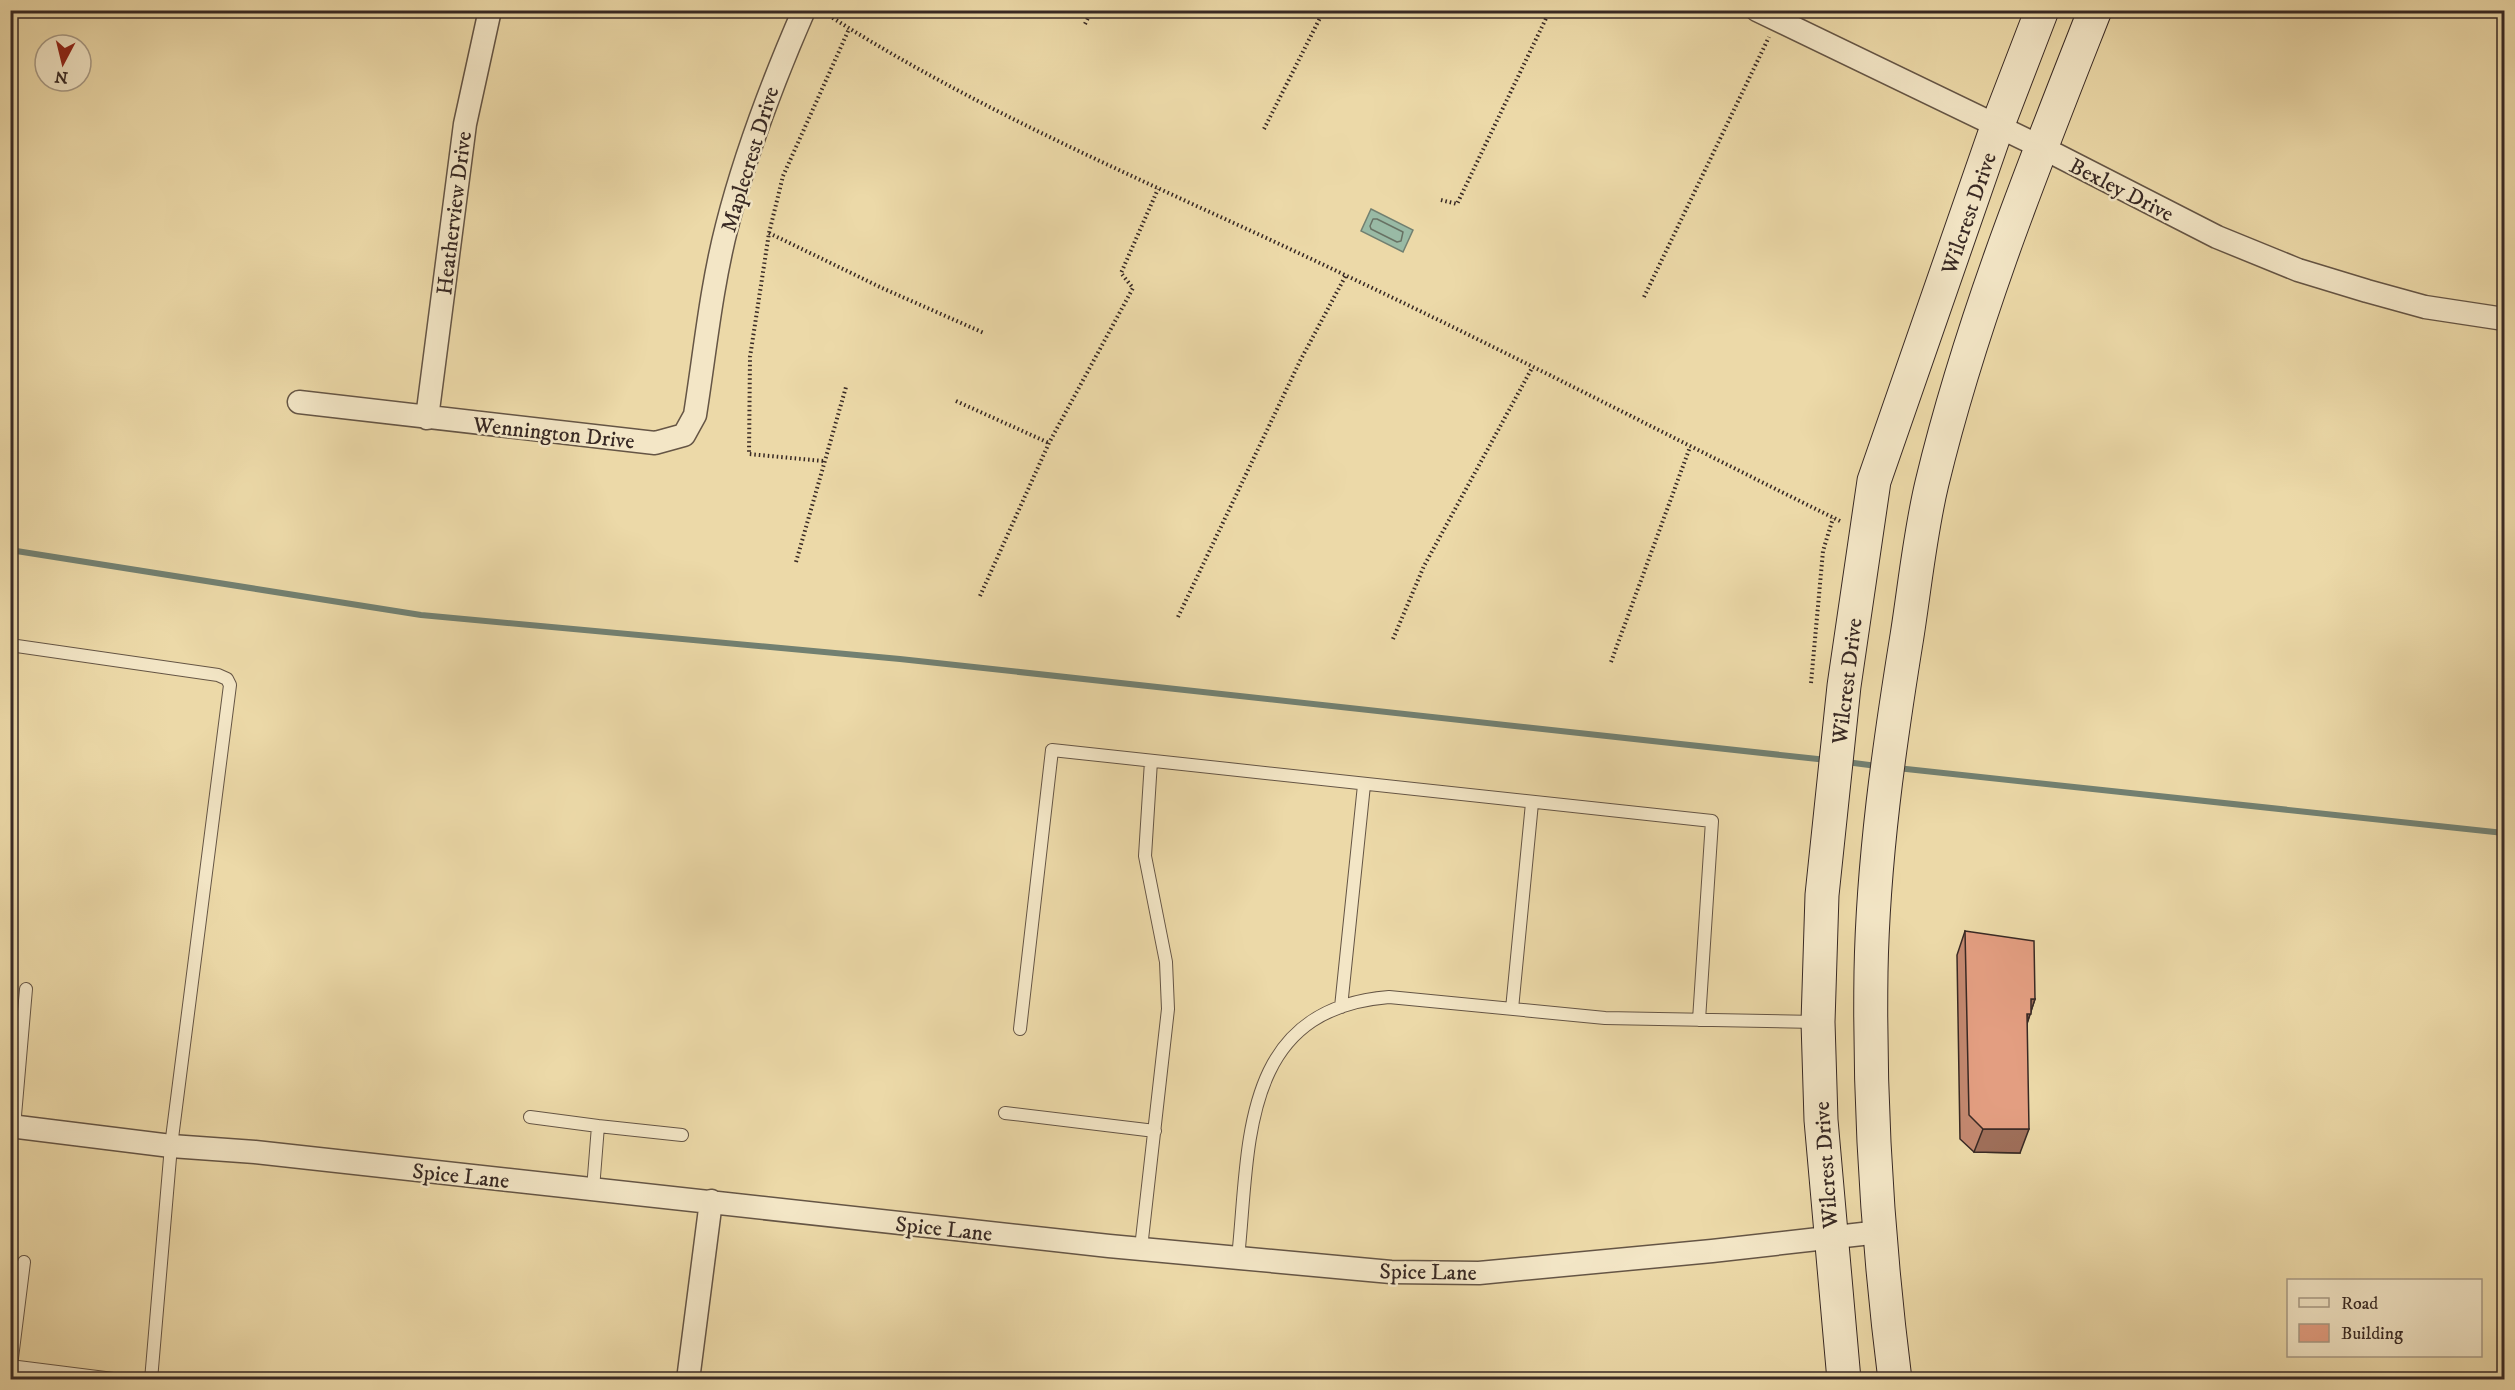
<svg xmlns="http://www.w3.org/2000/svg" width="2515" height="1390" viewBox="0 0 2515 1390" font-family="'IM FELL DW Pica',serif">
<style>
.water{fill:#99baa5;stroke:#728071;stroke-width:1.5}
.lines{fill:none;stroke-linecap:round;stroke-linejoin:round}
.shore{stroke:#687264;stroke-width:1.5}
.stream{stroke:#728071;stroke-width:6}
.lane-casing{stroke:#655545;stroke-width:14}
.street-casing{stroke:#655545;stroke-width:25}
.secondary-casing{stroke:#382924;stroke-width:35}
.path{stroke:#382924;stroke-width:4;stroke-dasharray:1.5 3;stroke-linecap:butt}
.lane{stroke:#f3e6c6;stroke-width:12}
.street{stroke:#f3e6c6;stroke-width:22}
.secondary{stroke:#f3e6c6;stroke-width:33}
.wall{fill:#c3886f;stroke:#382924;stroke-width:1.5}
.shaded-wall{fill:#9f6f5a;stroke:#382924;stroke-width:1.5}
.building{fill:#e39e81;stroke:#382924;stroke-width:1.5}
.labels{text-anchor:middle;stroke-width:5;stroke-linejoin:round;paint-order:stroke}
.street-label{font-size:22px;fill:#382924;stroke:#f3e6c6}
</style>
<rect width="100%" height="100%" fill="#ecd9a8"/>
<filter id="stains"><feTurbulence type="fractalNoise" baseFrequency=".00333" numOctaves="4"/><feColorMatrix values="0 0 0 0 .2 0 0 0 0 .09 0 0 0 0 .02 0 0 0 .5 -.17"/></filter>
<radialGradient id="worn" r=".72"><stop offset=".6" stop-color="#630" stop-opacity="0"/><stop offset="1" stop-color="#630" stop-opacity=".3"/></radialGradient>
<!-- water -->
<path class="water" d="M1371,209L1413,230L1403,252L1361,231Z"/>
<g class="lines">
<!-- shore -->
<path class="shore" d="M1373,219H1377L1403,232L1401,241L1397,242L1371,229L1370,226Z"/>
<!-- stream -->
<path class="stream" d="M10,550L421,615L900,659L1827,760
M1846,762L1877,766
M1897,768L2504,833"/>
<defs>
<path id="lane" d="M10,645L218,675L227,679L230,685L171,1146L151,1380
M1341,1007L1364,785
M1512,1009L1532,803
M1020,1029L1052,750L1712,821L1699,1020
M1005,1113L1155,1131
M530,1117L598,1126
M14,1127L26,989
M593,1189L598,1126L682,1135
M1141,1248L1168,1009L1166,962L1145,856L1151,761
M1238,1258C1250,1145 1239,1009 1389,997L1605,1018L1816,1022
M10,1366L121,1380
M11,1366L24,1262"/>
<path id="street" d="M1757,10L2041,147L2217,237L2298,270L2367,291L2425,307L2504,319
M299,402L655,443L684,435L695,415C705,352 711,288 727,226C746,151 773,81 804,10
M427,418L465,124L490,10
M10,1126L171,1146L255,1152L1109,1246L1391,1272L1479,1273L1712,1251L1880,1232
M688,1380L711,1201"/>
<path id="secondary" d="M1844,1380L1821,1120L1818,1022L1822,895L1844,686L1874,481L1997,127L2042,10
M1895,1380C1878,1245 1869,1108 1871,972C1873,860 1889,747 1907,636C1915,585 1920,533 1932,483C1971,321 2034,165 2095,10"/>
</defs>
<!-- lane casing -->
<use href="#lane" class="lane-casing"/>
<!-- street casing -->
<use href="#street" class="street-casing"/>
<!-- secondary casing -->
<use href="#secondary" class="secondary-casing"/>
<!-- path -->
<path class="path" d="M825,13C988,118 1170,191 1345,275C1512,354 1676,440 1842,522
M1085,24L1092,10
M1264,129L1324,10
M1441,200L1457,204L1550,10
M769,233L882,288L984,333
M1644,297L1769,37
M956,401L1049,443
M823,461L749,454L750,357L769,233L783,176L849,29
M796,562L846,387
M980,596L1049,443L1133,288L1121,273L1158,189
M1178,617L1300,361L1346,275
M1393,639L1424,566L1532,368
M1611,662L1690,447
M1811,683L1823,551L1833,518"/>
<!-- lane -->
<use href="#lane" class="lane"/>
<!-- street -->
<use href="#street" class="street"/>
<!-- secondary -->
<use href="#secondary" class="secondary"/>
</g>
<!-- wall -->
<path class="wall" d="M1965,931L2035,999L2027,1024L2020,1153L1974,1152L1960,1139L1957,955Z"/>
<!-- shaded-wall -->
<path class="shaded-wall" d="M2031,999H2035L2022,1038Z
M1983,1129H2029L2020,1153L1974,1152Z"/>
<!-- building -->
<path class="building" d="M1965,931L2034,941L2035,999H2031V1014H2027L2029,1129H1983L1969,1115Z"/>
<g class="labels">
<!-- street labels -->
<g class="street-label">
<text transform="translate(749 159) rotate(-73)" y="8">Maplecrest Drive</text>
<text transform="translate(2122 189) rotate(27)" y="8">Bexley Drive</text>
<text transform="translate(453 213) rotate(-83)" y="8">Heatherview Drive</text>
<text transform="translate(1968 213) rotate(-71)" y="8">Wilcrest Drive</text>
<text transform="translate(554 432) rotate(6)" y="8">Wennington Drive</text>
<text transform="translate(1846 681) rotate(-83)" y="8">Wilcrest Drive</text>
<text transform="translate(1825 1165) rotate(-94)" y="8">Wilcrest Drive</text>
<text transform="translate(461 1175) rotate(6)" y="8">Spice Lane</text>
<text transform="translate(944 1228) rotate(6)" y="8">Spice Lane</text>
<text transform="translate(1428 1271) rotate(1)" y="8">Spice Lane</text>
</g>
</g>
<!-- margin -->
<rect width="2515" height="1390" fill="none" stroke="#ecd9a8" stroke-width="36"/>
<rect x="12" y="12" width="2491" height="1366" fill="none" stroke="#382924" stroke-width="3"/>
<rect x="18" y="18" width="2479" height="1354" fill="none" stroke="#382924" stroke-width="1.5"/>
<!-- legend -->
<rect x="2287" y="1279" width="195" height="78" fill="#f3e6c6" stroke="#a89a85" stroke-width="1.5"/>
<rect x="2299" y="1298" width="30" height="9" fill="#f3e6c6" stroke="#a89a85" stroke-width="1.5"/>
<text x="2341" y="1309" font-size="18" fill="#382924">Road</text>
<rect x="2299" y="1324" width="30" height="18" fill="#e39e81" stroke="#a89a85" stroke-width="1.5"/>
<text x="2341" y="1339" font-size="18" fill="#382924">Building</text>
<!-- north arrow -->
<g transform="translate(63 63) rotate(187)"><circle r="28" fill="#f3e6c6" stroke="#a89a85" stroke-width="1.5"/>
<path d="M0-4.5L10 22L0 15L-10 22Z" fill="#8f2418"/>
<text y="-9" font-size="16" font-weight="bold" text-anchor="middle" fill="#382924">N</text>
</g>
<rect width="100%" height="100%" filter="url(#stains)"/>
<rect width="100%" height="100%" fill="url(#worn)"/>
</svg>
